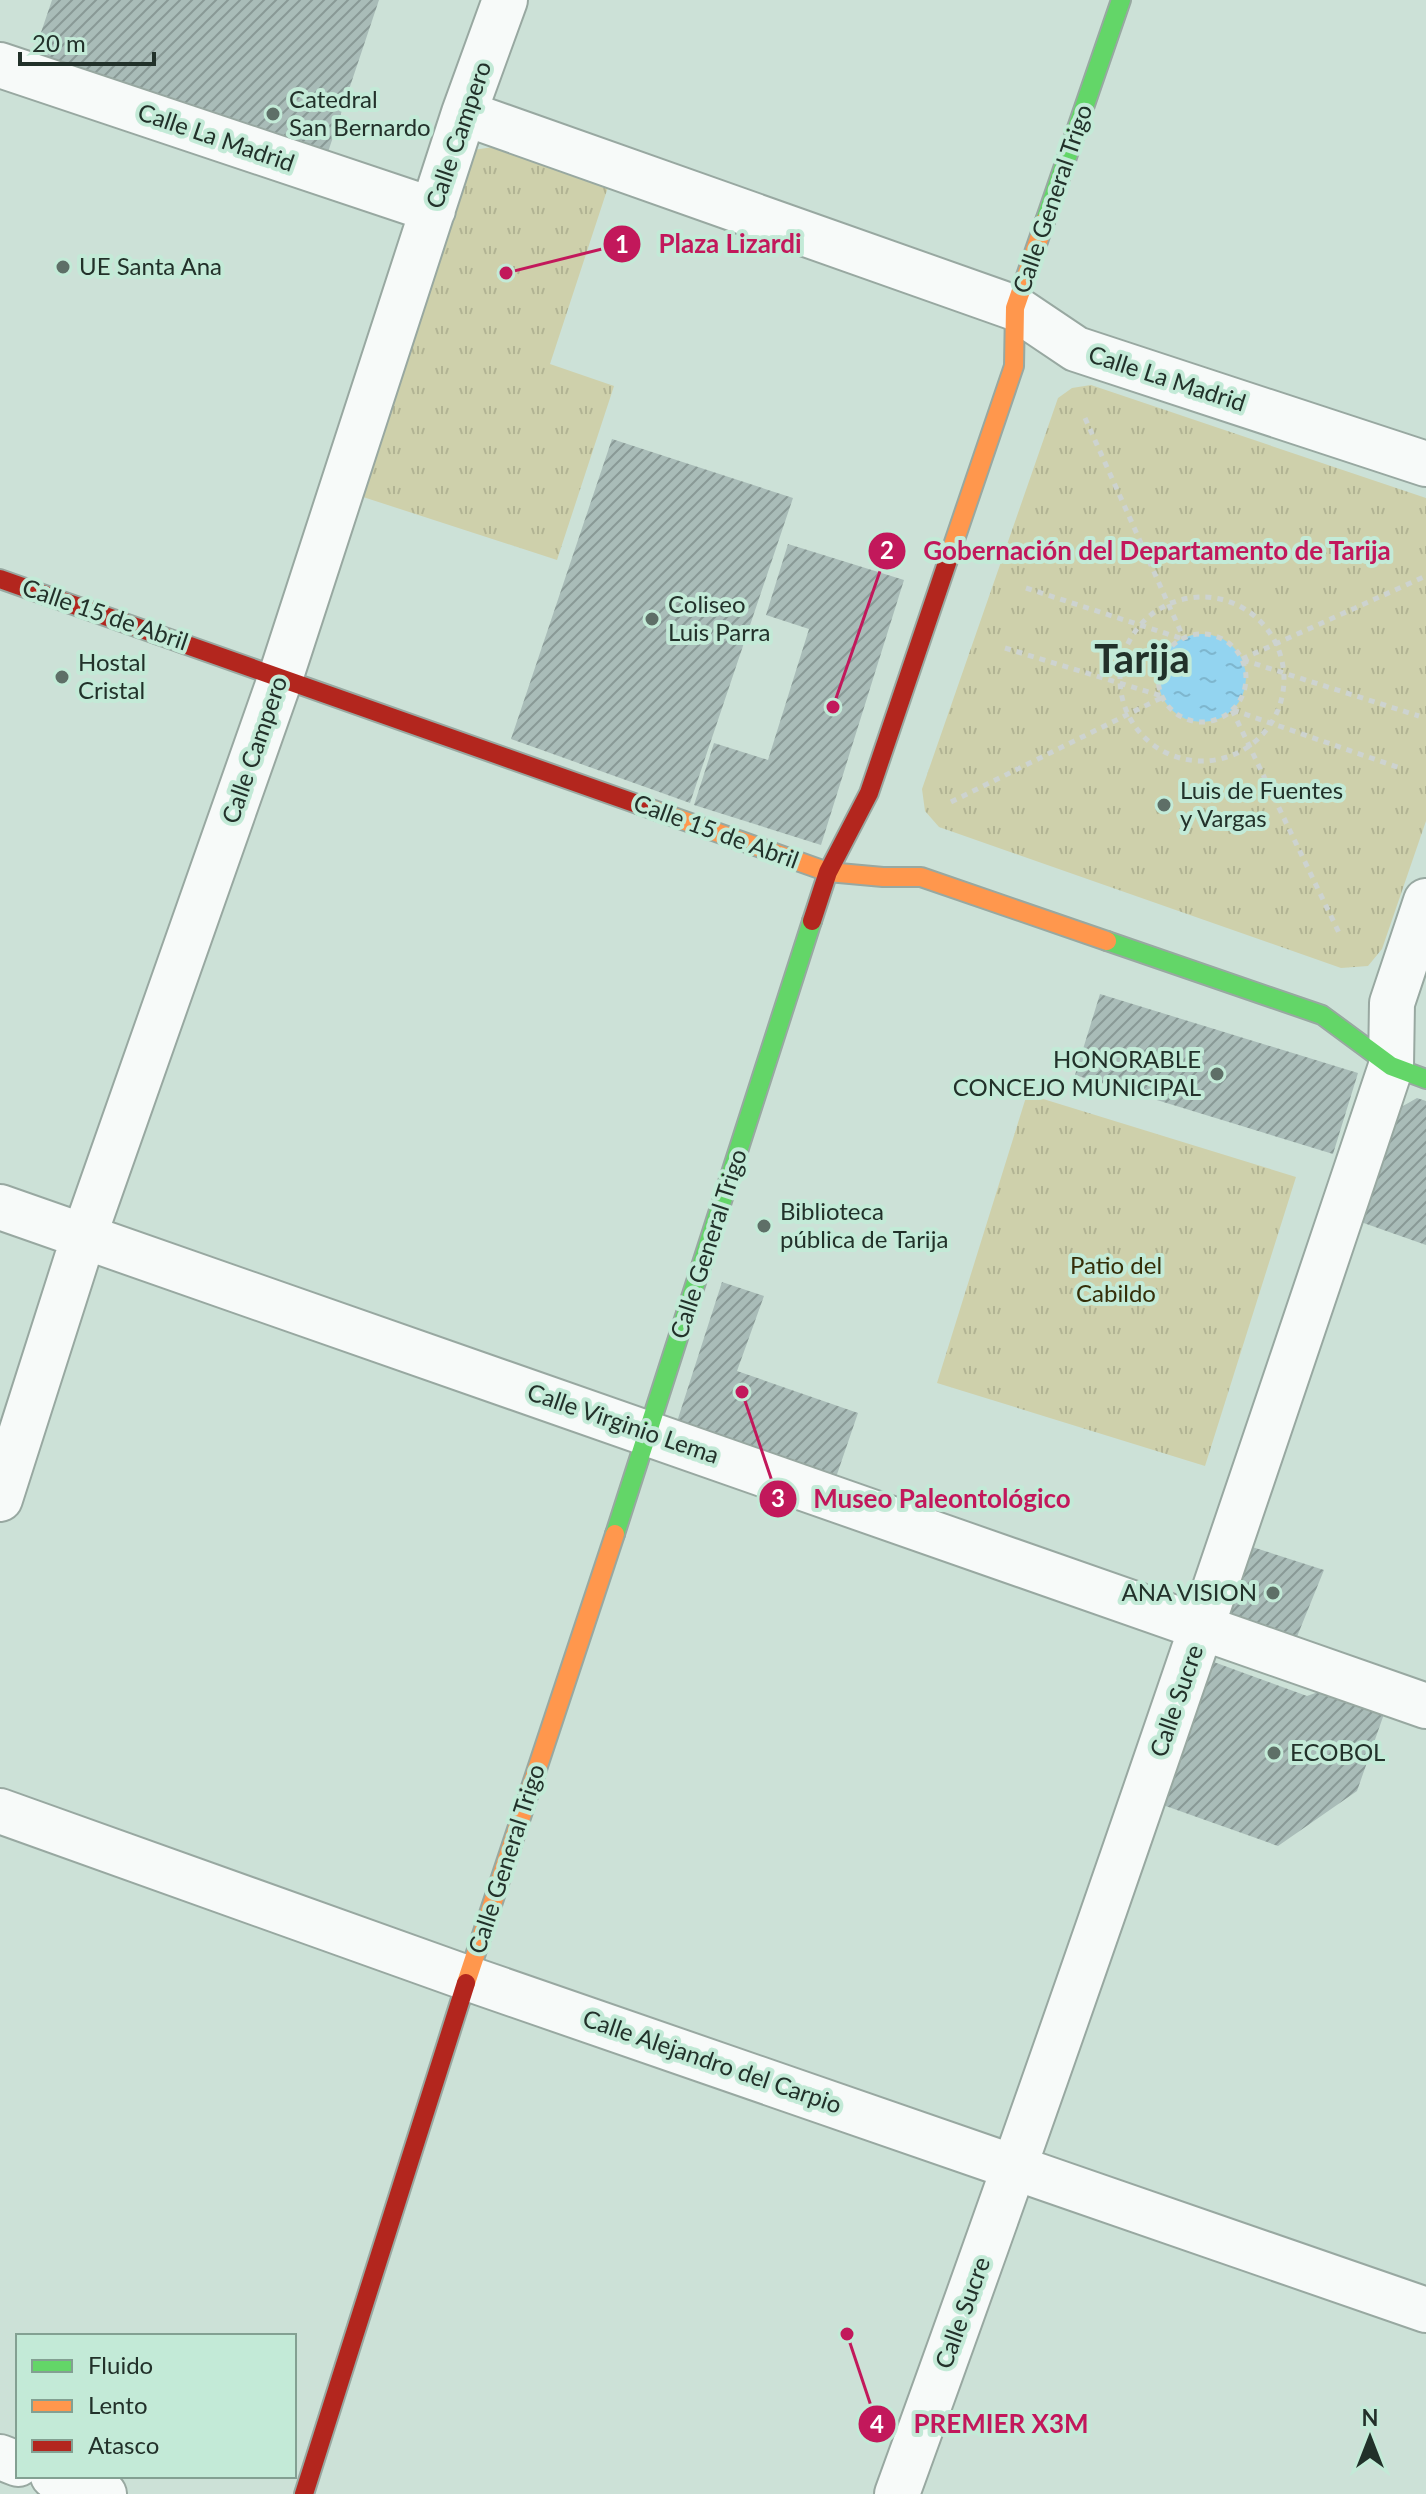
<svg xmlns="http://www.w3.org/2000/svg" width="1426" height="2494" viewBox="0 0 1426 2494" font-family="Lato,sans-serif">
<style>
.park{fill:url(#park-tufts)}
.water{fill:url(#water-ripples)}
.building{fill:url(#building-hatch)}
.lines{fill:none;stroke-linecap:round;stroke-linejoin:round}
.street-casing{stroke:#98a8a1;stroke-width:48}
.fast-casing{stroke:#98a8a1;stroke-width:22}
.slow-casing{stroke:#98a8a1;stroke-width:22}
.jam-casing{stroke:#98a8a1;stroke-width:22}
.path{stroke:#cdd3d0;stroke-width:5;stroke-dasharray:6 6;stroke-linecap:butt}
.street{stroke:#f7faf9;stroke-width:44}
.fast{stroke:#63d668;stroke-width:18}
.slow{stroke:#ff974d;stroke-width:18}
.jam{stroke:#b3261e;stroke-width:18}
.poi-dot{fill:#5e6f67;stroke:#c3ead7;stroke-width:3}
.labels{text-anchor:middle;stroke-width:8;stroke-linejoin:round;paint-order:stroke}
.poi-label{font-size:24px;fill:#22312a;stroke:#c3ead7;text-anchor:start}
.street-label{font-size:24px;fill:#22312a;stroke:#c3ead7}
.park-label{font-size:24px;fill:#342d08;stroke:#c3ead7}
.town-label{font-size:40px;font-weight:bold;fill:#22312a;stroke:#c3ead7}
.leader{fill:none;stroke:#c2185b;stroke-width:3}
.callout-dot{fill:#c2185b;stroke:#c3ead7;stroke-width:3}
.mark-label{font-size:24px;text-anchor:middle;font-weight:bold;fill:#fff}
.callout-label{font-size:26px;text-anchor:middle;font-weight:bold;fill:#c2185b;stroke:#c3ead7;stroke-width:8;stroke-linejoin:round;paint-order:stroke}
</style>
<defs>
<pattern id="park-tufts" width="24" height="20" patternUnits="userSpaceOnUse" patternTransform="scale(2)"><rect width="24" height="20" fill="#ced0ab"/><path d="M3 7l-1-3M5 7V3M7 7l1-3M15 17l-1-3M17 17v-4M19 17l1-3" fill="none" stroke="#b1b393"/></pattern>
<pattern id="water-ripples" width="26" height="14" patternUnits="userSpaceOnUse" patternTransform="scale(2)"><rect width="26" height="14" fill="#93d4f0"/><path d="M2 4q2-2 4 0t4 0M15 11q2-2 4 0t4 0" fill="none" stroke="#7eb6ce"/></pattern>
<pattern id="building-hatch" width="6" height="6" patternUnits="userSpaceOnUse" patternTransform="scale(2)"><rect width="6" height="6" fill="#a9bcb8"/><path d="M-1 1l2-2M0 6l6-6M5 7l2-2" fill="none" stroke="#899996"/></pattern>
</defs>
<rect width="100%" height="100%" fill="#cce1d7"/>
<!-- park -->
<path class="park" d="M500,146L610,181L550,364L614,386L557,560L360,496L473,150Z
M1091,385L1426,498V821L1382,949L1368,966L1341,968L939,827L925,811L922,789L1058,398L1072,388Z
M1027,1094L1296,1177L1205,1466L937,1383Z"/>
<!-- water -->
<path class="water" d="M1158 678a44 44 0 1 1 88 0a44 44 0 1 1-88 0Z"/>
<!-- building -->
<path class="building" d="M52,0H379L327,155L33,56Z
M612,439L793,498L690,803L511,739Z
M788,544L904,580L821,845L694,805L714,743L768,760L809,629L766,615Z
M1100,994L1358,1073L1333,1154L1075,1075Z
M1417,1098L1426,1101V1245L1358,1221L1396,1110Z
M722,1282L764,1296L737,1371L858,1413L833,1486L674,1431Z
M1249,1546L1324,1570L1294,1644L1221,1616Z
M1211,1661L1307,1696L1321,1691L1384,1714L1357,1791L1278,1846L1160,1804Z"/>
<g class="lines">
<defs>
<path id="street" d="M0,65L433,210
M464,113L1015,308L1076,349L1426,464
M0,1207L1426,1706
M0,1499L83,1239L281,676L464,113L505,0
M0,1811L467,1978L1426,2310
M0,2457L18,2464
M53,2476L104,2494
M897,2494C1069,2021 1231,1544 1391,1066L1392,1003L1426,901"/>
<path id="fast" d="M1045,221L1121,0
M1107,941L1322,1015L1391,1066L1426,1079
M615,1534L812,921"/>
<path id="slow" d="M948,560L1014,366L1015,308L1045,221
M640,805L828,872L883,877H921L1107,941
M466,1983L615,1534"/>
<path id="jam" d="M0,579L640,805
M812,921L828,872L869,793L948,560
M304,2494L466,1983"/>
</defs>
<!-- street casing -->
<use href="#street" class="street-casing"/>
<!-- fast casing -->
<use href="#fast" class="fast-casing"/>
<!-- slow casing -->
<use href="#slow" class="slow-casing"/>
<!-- jam casing -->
<use href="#jam" class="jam-casing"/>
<!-- path -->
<path class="path" d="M1085,418L1184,639
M1026,588L1183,639
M1120 679a82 82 0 1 1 164 0a82 82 0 1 1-164 0Z
M1158 678a44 44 0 1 1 88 0a44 44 0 1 1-88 0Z
M1005,648L1162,696
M1242,659L1426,576
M1243,660L1419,716
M1232,710L1341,937
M1233,710L1400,768
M951,802L1163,697"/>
<!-- street -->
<use href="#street" class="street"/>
<!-- fast -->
<use href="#fast" class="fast"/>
<!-- slow -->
<use href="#slow" class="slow"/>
<!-- jam -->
<use href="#jam" class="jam"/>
</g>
<!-- markers -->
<g class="poi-dot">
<circle cx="273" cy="114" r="8"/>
<circle cx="63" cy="267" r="8"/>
<circle cx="652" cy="619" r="8"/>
<circle cx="62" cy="677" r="8"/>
<circle cx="1164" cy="805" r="8"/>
<circle cx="1217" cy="1074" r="8"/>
<circle cx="764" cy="1226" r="8"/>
<circle cx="1273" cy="1593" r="8"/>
<circle cx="1274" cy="1753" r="8"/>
</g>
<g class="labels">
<!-- poi labels -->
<g class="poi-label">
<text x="289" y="108">Catedral<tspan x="289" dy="28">San Bernardo</tspan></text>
<text x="79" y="275">UE Santa Ana</text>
<text x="668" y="613">Coliseo<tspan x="668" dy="28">Luis Parra</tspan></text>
<text x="78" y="671">Hostal<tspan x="78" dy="28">Cristal</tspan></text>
<text x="1180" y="799">Luis de Fuentes<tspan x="1180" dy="28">y Vargas</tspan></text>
<text x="1201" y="1068" text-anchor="end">HONORABLE<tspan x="1201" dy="28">CONCEJO MUNICIPAL</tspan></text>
<text x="780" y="1220">Biblioteca<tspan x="780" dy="28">pública de Tarija</tspan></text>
<text x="1257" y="1601" text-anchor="end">ANA VISION</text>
<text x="1290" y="1761">ECOBOL</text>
</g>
<!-- street labels -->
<g class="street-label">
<text transform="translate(459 135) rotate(-71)" y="8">Calle Campero</text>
<text transform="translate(216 138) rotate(19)" y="8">Calle La Madrid</text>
<text transform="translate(1053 199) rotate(-71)" y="8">Calle General Trigo</text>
<text transform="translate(1167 379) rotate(18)" y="8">Calle La Madrid</text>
<text transform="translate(105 615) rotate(19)" y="8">Calle 15 de Abril</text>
<text transform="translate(255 750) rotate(-71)" y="8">Calle Campero</text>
<text transform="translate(716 832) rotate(20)" y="8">Calle 15 de Abril</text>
<text transform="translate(709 1244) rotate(-72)" y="8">Calle General Trigo</text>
<text transform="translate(623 1424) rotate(19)" y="8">Calle Virginio Lema</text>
<text transform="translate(1177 1701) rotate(-71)" y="8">Calle Sucre</text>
<text transform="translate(507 1859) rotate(-72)" y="8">Calle General Trigo</text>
<text transform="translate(712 2062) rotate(19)" y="8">Calle Alejandro del Carpio</text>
<text transform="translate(963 2313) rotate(-70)" y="8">Calle Sucre</text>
</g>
<!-- park labels -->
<g class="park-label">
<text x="1116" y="1274">Patio del<tspan x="1116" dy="28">Cabildo</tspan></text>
</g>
<!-- town labels -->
<g class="town-label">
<text x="1142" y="673">Tarija</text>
</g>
</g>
<!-- callouts -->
<path class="leader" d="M506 273L622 244M833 707L887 551M742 1392L778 1499M847 2334L877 2424"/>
<g class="callout-dot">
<circle cx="506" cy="273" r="8"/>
<circle cx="833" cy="707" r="8"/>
<circle cx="742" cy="1392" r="8"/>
<circle cx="847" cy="2334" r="8"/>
<circle cx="622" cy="244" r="20"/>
<circle cx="887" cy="551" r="20"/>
<circle cx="778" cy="1499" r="20"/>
<circle cx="877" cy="2424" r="20"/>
</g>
<g class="mark-label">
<text x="622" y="253">1</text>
<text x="887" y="559">2</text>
<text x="778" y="1507">3</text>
<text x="877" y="2433">4</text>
</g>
<g class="callout-label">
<text x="730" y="253">Plaza Lizardi</text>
<text x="1157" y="560">Gobernación del Departamento de Tarija</text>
<text x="942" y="1508">Museo Paleontológico</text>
<text x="1001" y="2433">PREMIER X3M</text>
</g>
<!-- legend -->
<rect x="16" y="2334" width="280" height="144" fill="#c3ead7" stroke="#83a092" stroke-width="2"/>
<rect x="32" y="2360" width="40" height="12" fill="#63d668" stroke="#83a092" stroke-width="2"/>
<text x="88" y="2374" font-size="24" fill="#22312a">Fluido</text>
<rect x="32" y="2400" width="40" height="12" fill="#ff974d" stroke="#83a092" stroke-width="2"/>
<text x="88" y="2414" font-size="24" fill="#22312a">Lento</text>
<rect x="32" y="2440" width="40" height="12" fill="#b3261e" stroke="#83a092" stroke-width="2"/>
<text x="88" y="2454" font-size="24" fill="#22312a">Atasco</text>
<!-- north arrow -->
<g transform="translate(1370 2438)" stroke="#c3ead7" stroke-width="6" paint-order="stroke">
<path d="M0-6L14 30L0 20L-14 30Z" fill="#22312a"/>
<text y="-12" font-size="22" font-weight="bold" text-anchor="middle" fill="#22312a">N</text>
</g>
<!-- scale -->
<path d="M20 52v12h134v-12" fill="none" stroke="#22312a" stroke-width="4"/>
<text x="32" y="52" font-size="24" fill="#22312a" stroke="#c3ead7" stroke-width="6" paint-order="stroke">20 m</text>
</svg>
